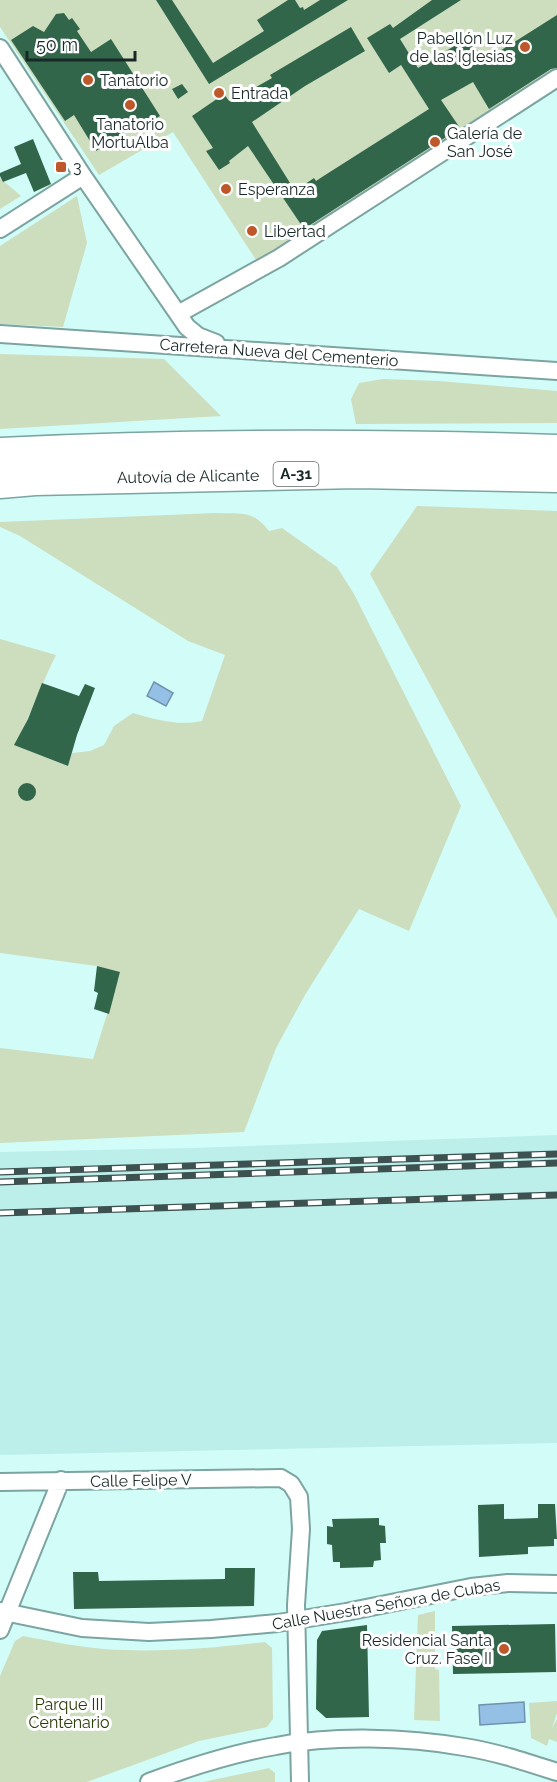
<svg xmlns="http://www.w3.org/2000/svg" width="557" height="1782" viewBox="0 0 557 1782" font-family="Raleway,sans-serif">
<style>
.built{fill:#bcefea}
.green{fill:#cddebe}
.water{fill:#95c0e6;stroke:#7092ad;stroke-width:1.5}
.building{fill:#32664b}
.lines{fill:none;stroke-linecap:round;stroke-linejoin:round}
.street-casing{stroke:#7ca4a0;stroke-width:20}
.highway-casing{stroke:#7ca4a0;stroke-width:33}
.street{stroke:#fff;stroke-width:16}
.highway{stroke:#fff;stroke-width:30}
.rail-casing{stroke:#3c5150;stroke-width:7}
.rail{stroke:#fff;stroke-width:4.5;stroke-dasharray:14;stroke-linecap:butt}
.poi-dot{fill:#be582b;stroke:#fff;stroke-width:2}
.labels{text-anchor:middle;stroke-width:6;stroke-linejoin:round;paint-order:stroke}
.shield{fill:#fff;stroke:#5d6868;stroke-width:1.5}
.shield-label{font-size:15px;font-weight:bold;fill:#182827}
.poi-label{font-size:16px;fill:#182827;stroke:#fff;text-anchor:start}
.street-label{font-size:16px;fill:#182827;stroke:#fff}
.park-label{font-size:16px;fill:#283e08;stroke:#fff}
</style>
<rect width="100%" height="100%" fill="#d2fcf8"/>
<!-- built -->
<path class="built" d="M557,1135V1443L0,1455V1152L193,1148Z"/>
<!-- green -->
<path class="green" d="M0,0H557V70L258,263L173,132L99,175L0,27Z
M0,178L21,196L0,209Z
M77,196L87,243L63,327L0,324V246Z
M0,354L164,359L221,416L0,429Z
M383,379L439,381L557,391V423L356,424L351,399L359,383Z
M417,506L557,511V919L370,574Z
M215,513C241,514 252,509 269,531L282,528L337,567L354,594L461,806L409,931L359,909L305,995L276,1048L244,1132L0,1143V1048L93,1059L120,973L97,966L0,953V639L56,655C41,685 30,716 15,745L68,766L72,753L90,751L104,745L114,726L133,713C157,720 178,726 202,721L225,655L188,641L20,536L0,527V522Z
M435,1611V1669L439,1670L440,1721L414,1720L418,1615Z
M23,1636C50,1641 77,1647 104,1649C157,1653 213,1648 265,1642L272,1648L273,1719L267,1727L199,1741L87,1782H0V1676L15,1641Z
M557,1701V1713L552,1728L557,1719V1742L549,1739L547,1746L531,1738L529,1703Z
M269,1768L275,1773V1782H203Z"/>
<!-- water -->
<path class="water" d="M154,682L173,693L166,706L147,696Z
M524,1702L525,1722L480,1725L479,1705Z"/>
<!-- building -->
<path class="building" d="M156,0H172L213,63L264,31L257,20L288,0H295L300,8L303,7L304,10L320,0H348L209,84Z
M432,0H461L400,39L418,68L469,37L484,61L557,15V68L551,69L489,109L473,82L441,100L460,128L304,229L248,146L229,161L230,163L219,170L206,151L213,148L192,116L224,94L229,101L250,88L251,90L272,78L270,75L351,27L365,51L305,86L252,122L295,191L314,178L316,181L322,177L429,109L401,65L389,73L367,38L390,24L393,28Z
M64,13L69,20L72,18L80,29L77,31L91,52L111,39L160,116L144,126L141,122L96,151L74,115L65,121L11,40L33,26L44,32L56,14Z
M182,84L188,92L178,99L172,89Z
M33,139L51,184L34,192L26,173L3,182L0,176V173L21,164L14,147Z
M42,683L79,696L85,684L95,688L77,735L68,766L14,745L28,719Z
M18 792a9 9 0 1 1 18 0a9 9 0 1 1-18 0Z
M97,966L120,972L109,1014L94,1009L98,993L94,991Z
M504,1504V1519L538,1518V1504H555L557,1539H554V1546L528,1547V1554L479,1557L478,1505Z
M379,1518V1525L385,1526L386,1543H380L381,1560L374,1561L373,1567L340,1568V1562H333L332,1545L327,1544V1526L333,1527L332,1519Z
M225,1568H255L254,1606L74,1609L73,1572H98L99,1581L225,1579Z
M555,1624L556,1672L453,1674L452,1626Z
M367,1625L369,1717L326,1718L316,1709L317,1640L322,1631Z"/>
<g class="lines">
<defs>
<path id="street" d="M0,48L83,176L187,327L198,336L216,343
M0,229L83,176
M178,314L279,258L557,78
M0,334L557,371
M0,1482L281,1478L291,1484L299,1497L301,1529L296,1605L300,1782
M0,1611L82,1628L149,1632L211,1629L278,1623L346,1612L471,1587L508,1583L557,1584
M0,1630L61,1480
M149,1782C190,1767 233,1753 276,1746C333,1735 407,1737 464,1747C496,1752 526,1762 557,1772"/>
<path id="highway" d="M0,453C185,444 371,444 557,450
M0,483L35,480L358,473L557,477"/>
</defs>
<!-- street casing -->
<use href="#street" class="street-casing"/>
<!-- highway casing -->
<use href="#highway" class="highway-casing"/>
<!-- street -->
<use href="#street" class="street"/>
<!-- highway -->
<use href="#highway" class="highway"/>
<defs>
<path id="rail" d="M0,1172L557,1154
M0,1182L557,1163
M0,1213L557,1195"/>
</defs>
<!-- rail casing -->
<use href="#rail" class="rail-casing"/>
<!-- rail -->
<use href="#rail" class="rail"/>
</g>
<!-- markers -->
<g class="poi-dot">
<circle cx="525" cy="47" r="6"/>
<circle cx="88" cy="80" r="6"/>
<circle cx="219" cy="93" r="6"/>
<circle cx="130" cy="105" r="6"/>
<circle cx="435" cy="142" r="6"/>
<rect x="55" y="161" width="12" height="12" rx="3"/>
<circle cx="226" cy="189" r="6"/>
<circle cx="252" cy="231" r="6"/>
<circle cx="504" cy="1649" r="6"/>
</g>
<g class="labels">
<!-- shield labels -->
<rect class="shield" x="273.5" y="462" width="45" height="24" rx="4.5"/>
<g class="shield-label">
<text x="296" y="479">A-31</text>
</g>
<!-- poi labels -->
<g class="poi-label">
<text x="513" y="44" text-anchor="end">Pabellón Luz<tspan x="513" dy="18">de las Iglesias</tspan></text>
<text x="100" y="86">Tanatorio</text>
<text x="231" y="99">Entrada</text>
<text x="130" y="130" text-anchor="middle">Tanatorio<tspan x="130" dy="18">MortuAlba</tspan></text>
<text x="447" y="139">Galería de<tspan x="447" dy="18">San José</tspan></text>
<text x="73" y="173">3</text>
<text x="238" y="195">Esperanza</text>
<text x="264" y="237">Libertad</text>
<text x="492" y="1646" text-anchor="end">Residencial Santa<tspan x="492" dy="18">Cruz. Fase II</tspan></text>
</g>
<!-- street labels -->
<g class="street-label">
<text transform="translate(279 352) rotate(4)" y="6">Carretera Nueva del Cementerio</text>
<text transform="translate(188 476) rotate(-1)" y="6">Autovía de Alicante</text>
<text transform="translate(141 1480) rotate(-1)" y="6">Calle Felipe V</text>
<text transform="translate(386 1604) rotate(-10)" y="6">Calle Nuestra Señora de Cubas</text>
</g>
<!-- park labels -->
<g class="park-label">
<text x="69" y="1710">Parque III<tspan x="69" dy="18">Centenario</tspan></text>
</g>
</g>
<!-- scale -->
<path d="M27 51v9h108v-9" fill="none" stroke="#182827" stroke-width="3"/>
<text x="36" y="51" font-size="18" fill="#182827" stroke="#ffffff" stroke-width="4.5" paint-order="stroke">50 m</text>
</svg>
